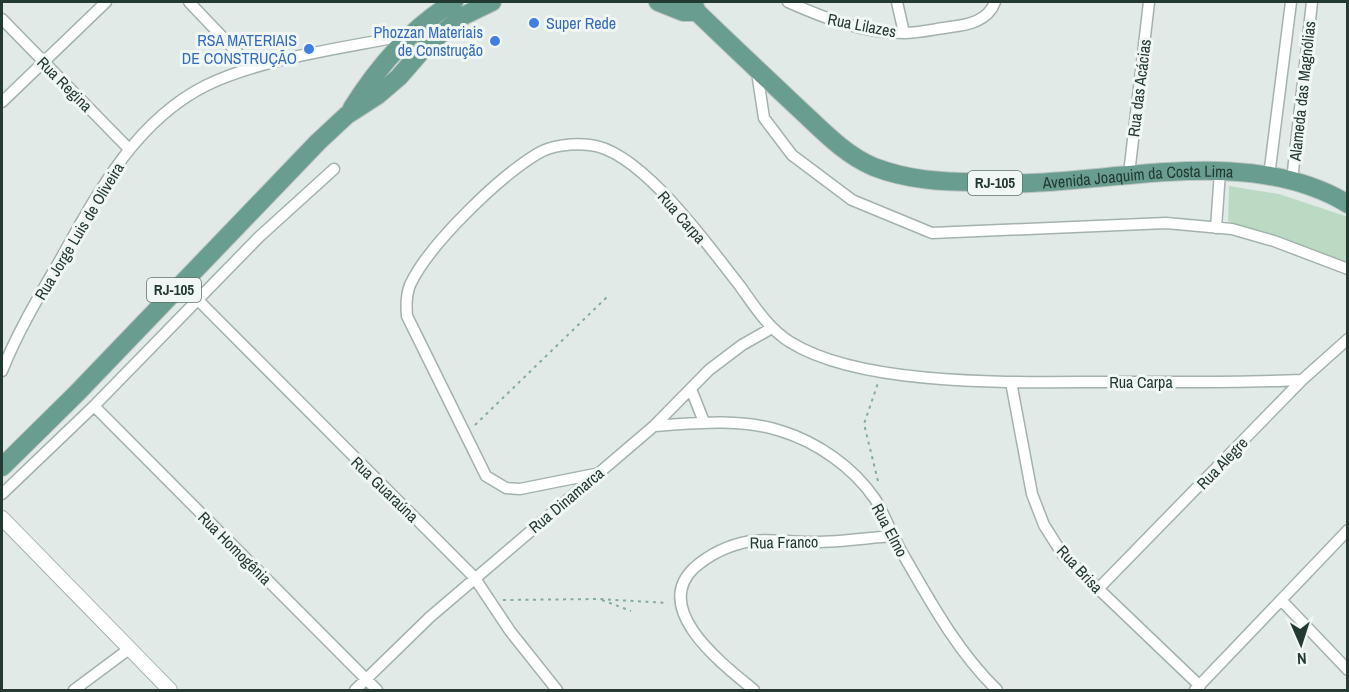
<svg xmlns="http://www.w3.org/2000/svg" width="1349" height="692" viewBox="0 0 1349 692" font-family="'Archivo Narrow',sans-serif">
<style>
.green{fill:#bbdac3}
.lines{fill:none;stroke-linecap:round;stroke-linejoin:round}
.minor-casing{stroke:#a4b2ad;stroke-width:13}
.tertiary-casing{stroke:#a4b2ad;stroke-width:16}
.primary-casing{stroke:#bdc4c2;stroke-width:20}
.path{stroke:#83ac9f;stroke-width:2;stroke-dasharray:3 4.5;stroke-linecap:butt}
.minor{stroke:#fff;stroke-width:10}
.tertiary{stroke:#fff;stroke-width:14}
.primary{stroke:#689d8f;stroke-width:18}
.shop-dot{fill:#3f7fe0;stroke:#f1f7f4;stroke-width:2}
.labels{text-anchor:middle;stroke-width:6;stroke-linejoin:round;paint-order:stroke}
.shield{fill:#f1f7f4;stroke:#61736d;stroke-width:1.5}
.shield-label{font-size:15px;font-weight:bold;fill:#233a33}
.shop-label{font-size:16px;fill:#366cbe;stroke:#f1f7f4;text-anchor:end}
.street-label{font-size:16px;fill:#233a33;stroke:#f1f7f4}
</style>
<rect width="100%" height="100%" fill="#e1eae6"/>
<!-- green -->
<path class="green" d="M1229,186L1279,194L1348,217L1347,267L1228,221Z"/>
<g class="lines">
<defs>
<path id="minor" d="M189,2L252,68
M788,2C824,18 862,33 904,33C919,33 935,29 950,27C968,25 988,21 995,2
M897,2L904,33
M2,19L129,149
M757,72L764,118L792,155L852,200L932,233L1166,223L1232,229L1274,241L1348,269
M2,102L106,2
M1129,174L1149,2
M1269,176L1291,2
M1292,180L1312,2
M1216,228L1220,172
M197,299L474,577L510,631L557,690
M2,371C17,333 38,298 59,262C96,196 134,122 205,86C262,58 344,48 408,35
M1011,382L1032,494L1044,525L1063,555L1200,686
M691,389L704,422
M94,406L377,690
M654,426C695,423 741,418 781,431C817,442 853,467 875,499C886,517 893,538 904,556C931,603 958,652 997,690
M595,474L520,489L506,488L486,476L407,316C406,305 406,295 410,285C429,244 499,177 537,154C551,145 574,143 590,145C641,150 709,247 740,286C755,307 768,328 790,342C864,388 1021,382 1108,382C1173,382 1238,383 1302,380
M2,494L94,406L259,237L334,169
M1098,589L1302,380L1348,339
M1282,601L1348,670
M74,690L129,649
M355,690L430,617L654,426L709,370L742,345L772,328
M754,690C725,666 650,610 694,568C711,553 728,545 751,541C771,538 794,543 814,542C840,542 866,538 892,536
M1195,690L1348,530"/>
<path id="tertiary" d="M2,518L170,690"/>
<g id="primary">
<path d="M658,2L683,12H697"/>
<path id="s1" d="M693,2L697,12C730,44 763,75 796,106C820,128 843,154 874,167C908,180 941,182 977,182C995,183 1013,184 1031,183C1132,179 1256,148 1348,204"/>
<path d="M352,108C378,67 412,27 454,2"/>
<path d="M2,467L77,393L318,142L347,115L378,95L399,77L426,46L463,16L492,2"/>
</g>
</defs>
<!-- minor casing -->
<use href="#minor" class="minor-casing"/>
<!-- tertiary casing -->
<use href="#tertiary" class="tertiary-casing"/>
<!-- primary casing -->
<use href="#primary" class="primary-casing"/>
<!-- path -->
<path class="path" d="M475,425L608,296
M878,481L864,424L878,383
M503,600L599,599L668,603
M602,600L631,611"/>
<!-- minor -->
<use href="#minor" class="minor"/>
<!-- tertiary -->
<use href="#tertiary" class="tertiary"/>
<!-- primary -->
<use href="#primary" class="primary"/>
</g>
<!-- markers -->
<g class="shop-dot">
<circle cx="534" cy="23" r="6"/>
<circle cx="495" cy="41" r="6"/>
<circle cx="309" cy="49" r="6"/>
</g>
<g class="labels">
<!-- shield labels -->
<g class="shield">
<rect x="968" y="171" width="54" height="24" rx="4.5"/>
<rect x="147" y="278" width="54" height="24" rx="4.5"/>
</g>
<g class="shield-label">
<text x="995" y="188">RJ-105</text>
<text x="174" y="295">RJ-105</text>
</g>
<!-- shop labels -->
<g class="shop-label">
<text x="546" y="29" text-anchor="start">Super Rede</text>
<text x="483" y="38">Phozzan Materiais<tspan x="483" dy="18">de Construção</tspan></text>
<text x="297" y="46">RSA MATERIAIS<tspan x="297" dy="18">DE CONSTRUÇÃO</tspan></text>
</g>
<!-- street labels -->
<g class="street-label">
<text transform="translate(862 25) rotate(11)" y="6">Rua Lilazes</text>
<text transform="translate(65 84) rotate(45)" y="6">Rua Regina</text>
<text transform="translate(1139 88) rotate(-83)" y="6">Rua das Acácias</text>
<text transform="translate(1302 91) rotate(-84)" y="6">Alameda das Magnólias</text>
<text dy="6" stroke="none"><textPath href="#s1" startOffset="513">Avenida Joaquim da Costa Lima</textPath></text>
<text transform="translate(682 217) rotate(49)" y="6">Rua Carpa</text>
<text transform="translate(79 231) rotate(-59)" y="6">Rua Jorge Luis de Oliveira</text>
<text x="1141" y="388">Rua Carpa</text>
<text transform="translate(1222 463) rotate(-46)" y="6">Rua Alegre</text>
<text transform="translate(385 489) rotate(44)" y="6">Rua Guaraúna</text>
<text transform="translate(566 500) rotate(-40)" y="6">Rua Dinamarca</text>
<text transform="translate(890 530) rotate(62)" y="6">Rua Elmo</text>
<text transform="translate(784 542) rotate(-1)" y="6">Rua Franco</text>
<text transform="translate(235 548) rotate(45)" y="6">Rua Homogênia</text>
<text transform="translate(1080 569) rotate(47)" y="6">Rua Brisa</text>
</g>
</g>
<!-- border -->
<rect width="1349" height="692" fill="none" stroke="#233a33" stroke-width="6"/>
<!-- north arrow -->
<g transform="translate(1301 644) rotate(177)" stroke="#f1f7f4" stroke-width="4.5" paint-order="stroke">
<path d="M0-4.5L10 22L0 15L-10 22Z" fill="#233a33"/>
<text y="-9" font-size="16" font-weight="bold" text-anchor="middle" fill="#233a33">N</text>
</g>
</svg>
